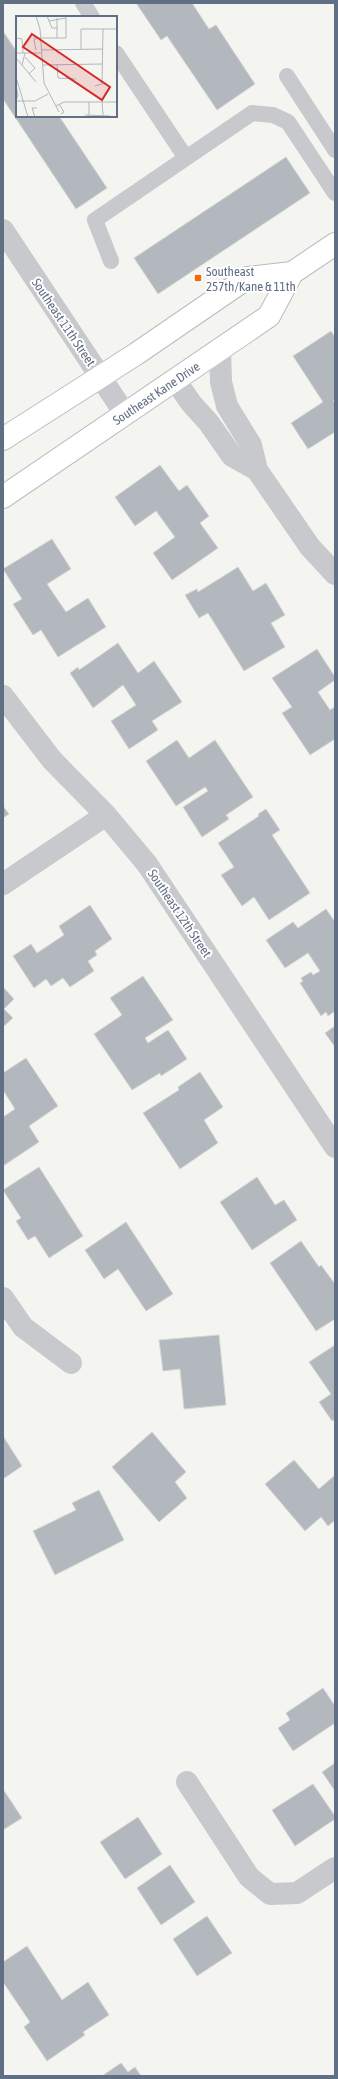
<svg xmlns="http://www.w3.org/2000/svg" width="338" height="2079" viewBox="0 0 338 2079" font-family="'Asap Condensed',sans-serif">
<style>
.building{fill:#b3b8be;stroke:#d6d6d3}
.lines{fill:none;stroke-linecap:round;stroke-linejoin:round}
.primary-casing{stroke:#b9bcc0;stroke-width:24}
.service{stroke:#c7c9cd;stroke-width:16}
.minor{stroke:#c7c9cd;stroke-width:22}
.tertiary{stroke:#c7c9cd;stroke-width:22}
.primary{stroke:#fff;stroke-width:22}
.poi-dot{fill:#f16b14;stroke:#fff;stroke-width:1.5}
.labels{text-anchor:middle;stroke-width:4;stroke-linejoin:round;paint-order:stroke}
.poi-label{font-size:13px;fill:#616f84;stroke:#fff;text-anchor:start}
.street-label{font-size:13px;fill:#616f84;stroke:#fff}
.inset-road{fill:none;stroke:#b0b7be;stroke-width:1}
.view{fill:#d62828;fill-opacity:0.15;stroke:#d62828;stroke-width:2}
.inset-edge{fill:none;stroke:#616f84;stroke-width:2}
</style>
<rect width="100%" height="100%" fill="#f4f5f0"/>
<!-- building -->
<path class="building" d="M136,3H192L209,29L216,25L255,84L217,110L167,36L161,40Z
M3,31L17,52V116H59L107,188L76,209L3,99Z
M286,157L310,193L158,294L134,258Z
M331,331L335,337V400L333,401L335,403V432L308,449L291,423L323,402L293,356Z
M160,465L179,491L187,485L209,516L200,523L218,548L172,580L153,553L175,537L156,511L135,526L115,497Z
M52,539L71,569L47,584L66,612L88,598L106,627L58,657L41,630L33,635L13,604L22,599L3,569Z
M238,567L253,591L266,583L285,615L271,623L285,647L244,671L208,613L199,618L185,595L197,589L198,592Z
M118,643L138,673L154,661L182,702L152,721L158,730L129,749L111,721L136,705L123,685L93,708L70,673L78,667L79,670Z
M317,649L335,677V680L318,692L330,710L335,707V739L310,755L282,713L292,707L272,678Z
M177,740L189,758L215,740L253,797L226,815L229,819L202,837L183,807L208,791L205,787L176,806L146,761Z
M3,806L9,814L3,818Z
M266,809L280,830L272,835L310,893L269,920L254,897L242,906L221,875L234,867L218,843L259,816L258,814Z
M90,905L112,939L95,951L97,955L88,961L94,971L70,987L63,978L51,986L46,979L34,988L13,956L31,944L37,953L64,935L59,926Z
M326,909L335,922V1011L328,1016L326,1012L321,1016L300,983L303,981L301,978L311,972L313,975L320,971L308,953L285,968L266,940L293,922L298,928Z
M143,976L173,1020L145,1038L148,1043L168,1030L187,1059L161,1076L160,1073L132,1090L94,1034L122,1015L110,998Z
M3,987L14,999L4,1009L13,1018L3,1027Z
M335,1026V1047L325,1033Z
M26,1058L58,1106L29,1126L39,1142L3,1166V1117L15,1109L3,1090V1073Z
M200,1072L223,1107L204,1120L218,1143L180,1169L143,1113L179,1090L178,1087Z
M39,1167L83,1236L49,1258L35,1236L28,1240L16,1221L21,1218L3,1190Z
M257,1177L275,1205L284,1200L297,1220L252,1250L220,1202Z
M126,1222L173,1294L146,1311L118,1269L104,1279L85,1250Z
M301,1241L319,1267L321,1265L335,1284V1319L316,1331L270,1263Z
M219,1335L226,1405L184,1409L180,1369L163,1371L159,1340Z
M335,1345V1419L332,1421L319,1402L331,1394L309,1362Z
M152,1432L186,1472L175,1482L187,1498L159,1522L112,1467Z
M3,1436L22,1466L3,1479Z
M294,1460L319,1489L335,1475V1520L328,1526L321,1517L305,1531L265,1484Z
M99,1490L124,1540L55,1575L33,1531L76,1510L72,1503Z
M323,1688L335,1706V1723L293,1751L278,1728L290,1720L286,1713Z
M335,1763V1791L322,1772Z
M313,1784L335,1816V1819L295,1846L272,1810Z
M3,1789L22,1818L3,1830Z
M138,1817L162,1854L125,1879L100,1842Z
M170,1865L195,1902L161,1925L137,1888Z
M207,1916L232,1953L197,1976L173,1939Z
M27,1946L62,2000L88,1982L109,2015L83,2032L85,2035L47,2061L24,2027L30,2022L3,1982V1962Z
M121,2063L128,2072L135,2067L141,2076H102Z"/>
<g class="lines">
<defs>
<path id="primary" d="M3,439L136,354L247,278L292,273
M3,497L269,316L292,273L335,244"/>
</defs>
<!-- primary casing -->
<use href="#primary" class="primary-casing"/>
<!-- service -->
<path class="service" d="M83,3L92,17
M116,53L186,158
M287,76L335,150
M111,261L95,220L252,113L273,115L288,122L335,193"/>
<!-- minor -->
<path class="minor" d="M220,349L221,382L227,406L251,445L257,470L310,547L335,574
M175,380L191,403L209,423L232,456L257,470
M3,696L52,760L106,815L147,864L335,1147
M3,884L106,815
M3,1298L23,1327L71,1363
M187,1782L249,1877L270,1894L297,1893L335,1868"/>
<!-- tertiary -->
<path class="tertiary" d="M3,230L125,414"/>
<!-- primary -->
<use href="#primary" class="primary"/>
</g>
<!-- markers -->
<rect class="poi-dot" x="194" y="274" width="8" height="8" rx="2"/>
<g class="labels">
<!-- poi labels -->
<g class="poi-label">
<text x="206" y="276">Southeast<tspan x="206" dy="15">257th/Kane &amp; 11th</tspan></text>
</g>
<!-- street labels -->
<g class="street-label">
<text transform="translate(64 322) rotate(56)" y="5">Southeast 11th Street</text>
<text transform="translate(156 393) rotate(-34)" y="5">Southeast Kane Drive</text>
<text transform="translate(180 913) rotate(56)" y="5">Southeast 12th Street</text>
</g>
</g>
<!-- overview -->
<g transform="translate(16 16)">
<rect width="101" height="101" fill="#f4f5f0"/>
<path class="inset-road" d="M20,0L24,13L28,67L43,96M31,0L36,12H41M41,2V22M33,5L50,2M0,22L6,23L7,37M17,22H50V0M65,33V13H101M20,34L18,24L20,23M26,34L87,33M0,37H25M9,41L19,52L13,58M0,42L20,66M41,48L42,62L60,63M6,49L9,37M26,49L87,48M0,61L12,101M0,69L2,80L0,84M79,70L86,68L87,13M0,85H19L32,78M86,86L87,99M43,88L48,96L45,98M40,90L48,86H101M69,99L94,100M73,99V86M19,101L16,92H21"/>
<path class="view" d="M16,18L94,71L86,84L7,31Z"/>
<rect width="101" height="101" class="inset-edge"/>
</g>
<!-- border -->
<rect width="338" height="2079" fill="none" stroke="#616f84" stroke-width="8"/>
</svg>
